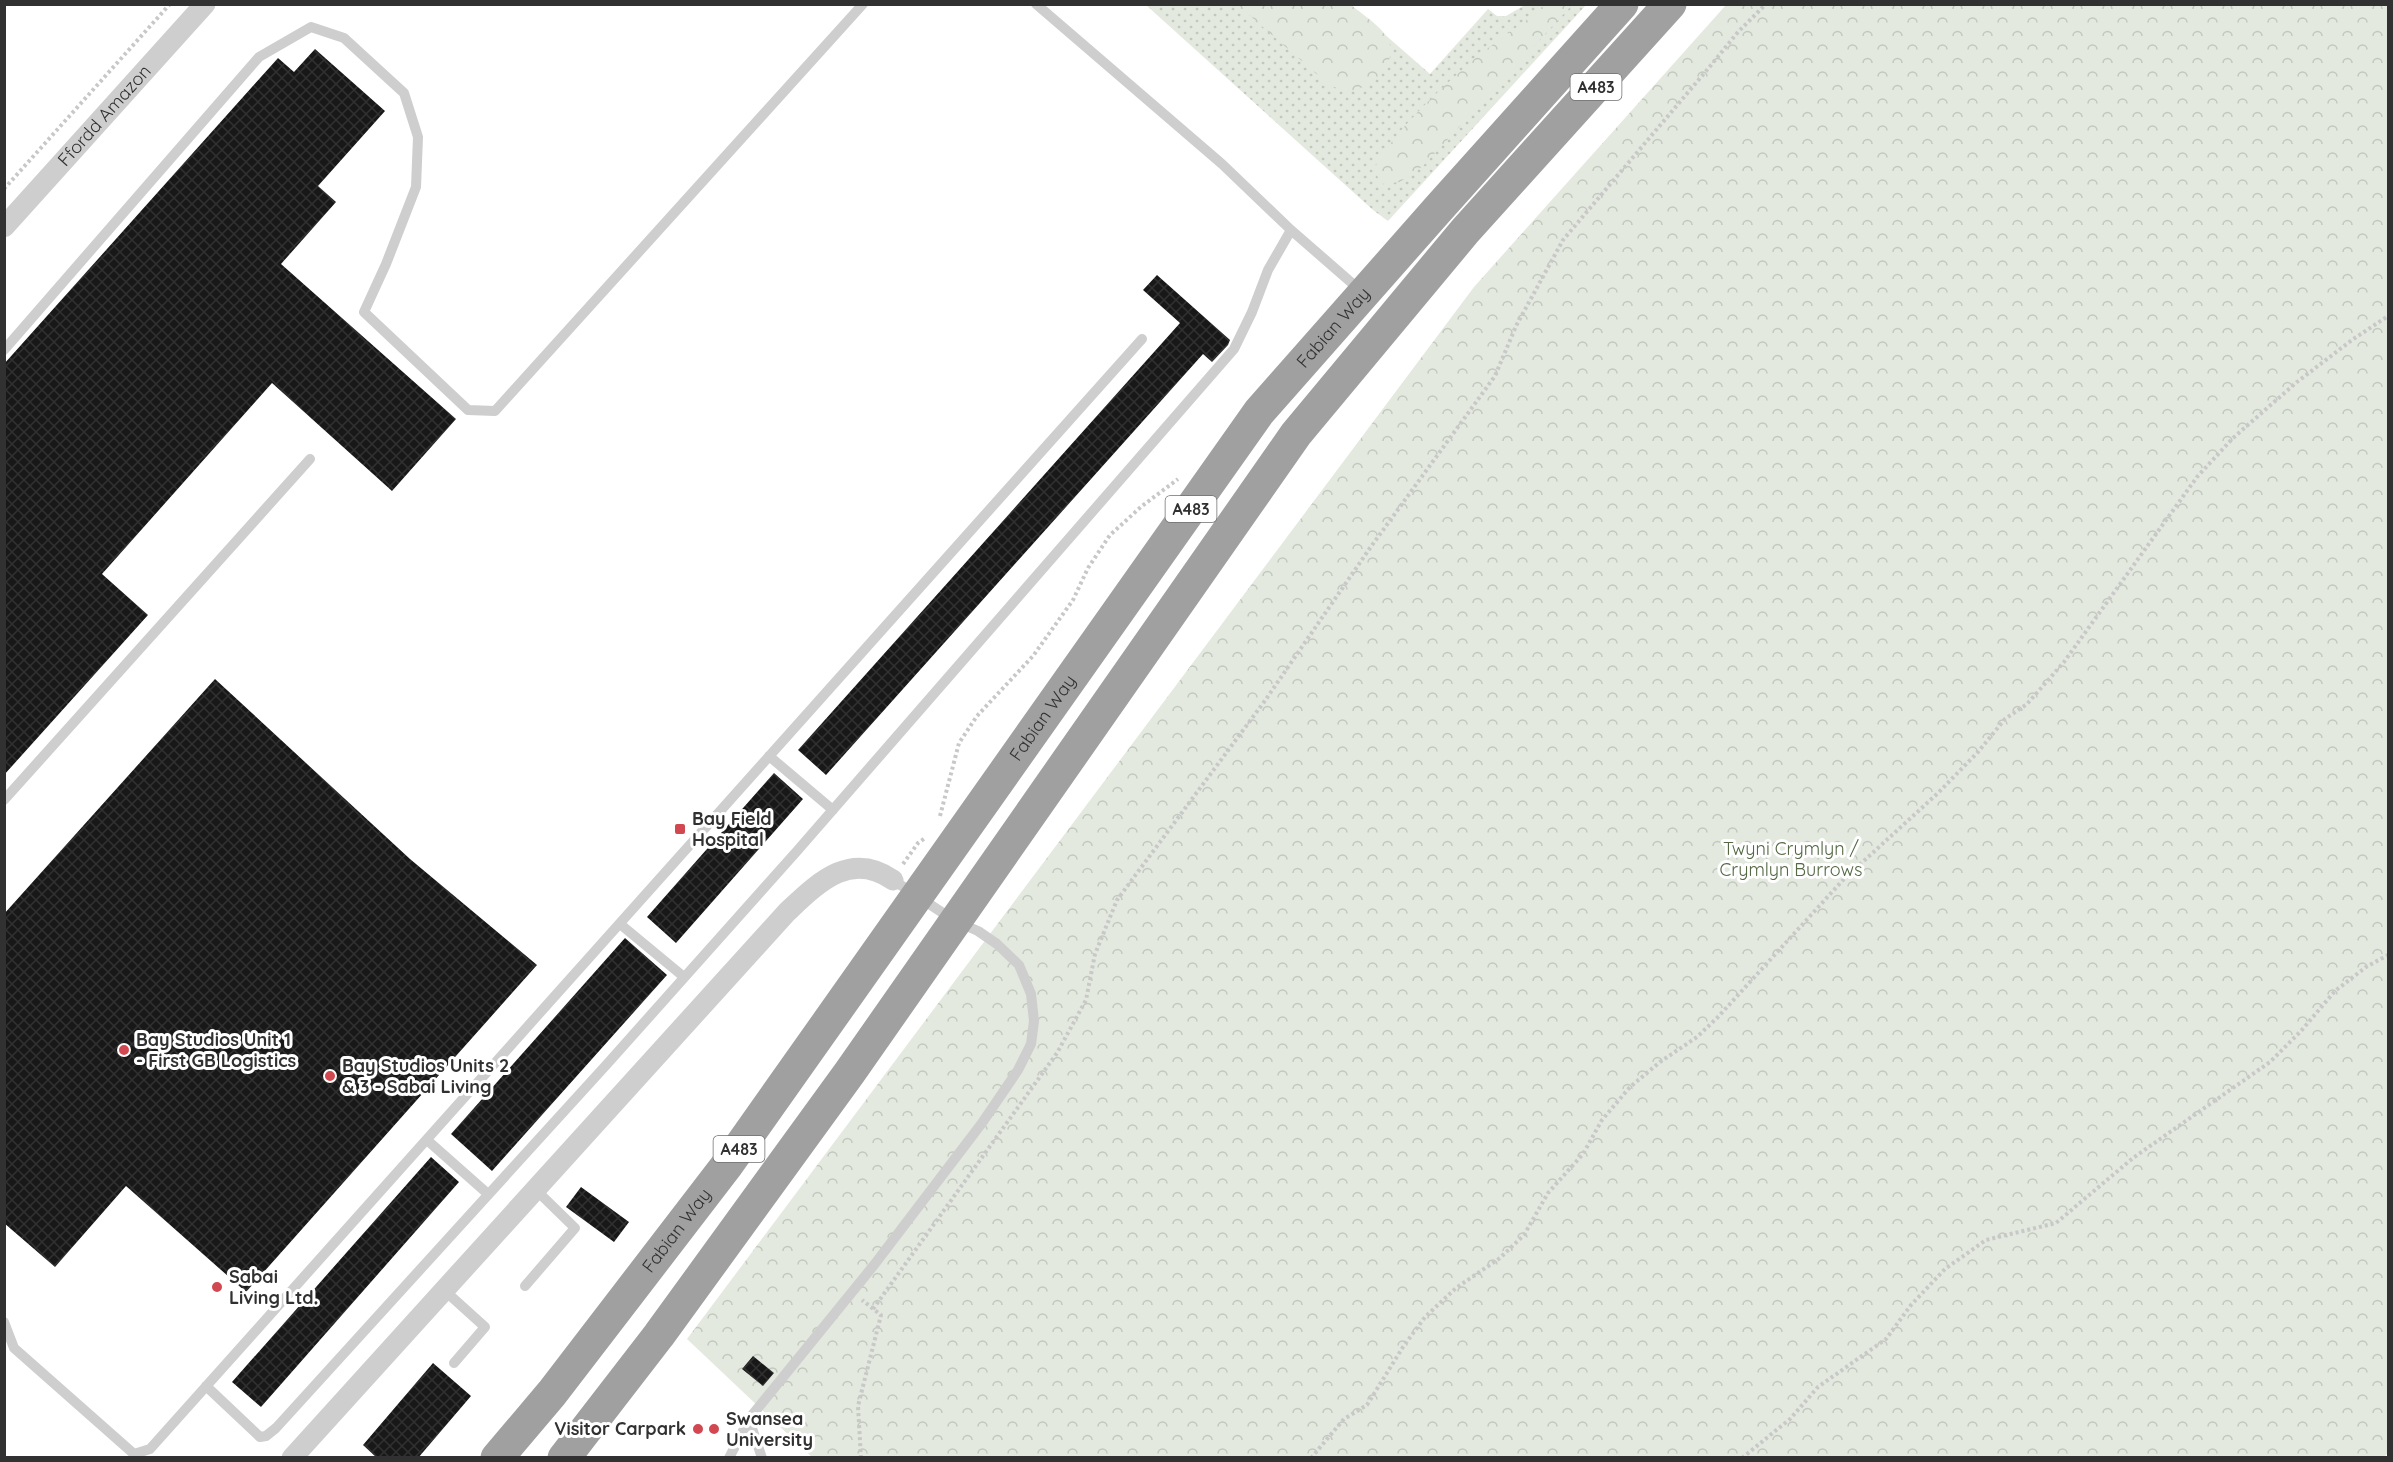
<svg xmlns="http://www.w3.org/2000/svg" width="2393" height="1462" viewBox="0 0 2393 1462" font-family="Quicksand,sans-serif">
<style>
.grass{fill:url(#grass-dots)}
.forest{fill:url(#forest-crowns)}
.building{fill:url(#building-cross-hatch)}
.lines{fill:none;stroke-linecap:round;stroke-linejoin:round}
.path{stroke:#c8c8c8;stroke-width:4;stroke-dasharray:3 3;stroke-linecap:butt}
.service{stroke:#cecece;stroke-width:10}
.minor{stroke:#cecece;stroke-width:21}
.trunk{stroke:#a0a0a0;stroke-width:33}
.poi-dot{fill:#d24850;stroke:#fff;stroke-width:2}
.labels{text-anchor:middle;stroke-width:6;stroke-linejoin:round;paint-order:stroke}
.shield{fill:#fff;stroke:#6f6f6f;stroke-width:1.5}
.shield-label{font-size:16px;font-weight:bold;fill:#313131}
.street-label{font-size:18px;fill:#313131;stroke:#fff}
.poi-label{font-size:18px;font-weight:bold;fill:#313131;stroke:#fff;text-anchor:start}
.park-label{font-size:18px;fill:#536843;stroke:#fff}
</style>
<defs>
<pattern id="grass-dots" width="8" height="8" patternUnits="userSpaceOnUse" patternTransform="scale(1.5)"><rect width="8" height="8" fill="#e3e9de"/><path d="M2 2h.1M6 6h.1" fill="none" stroke="#c3c8bf" stroke-width="1.8" stroke-linecap="round"/></pattern>
<pattern id="forest-crowns" width="20" height="18" patternUnits="userSpaceOnUse" patternTransform="scale(1.5)"><rect width="20" height="18" fill="#e3e9de"/><path d="M2 6a3 3 0 1 1 6 0M12 15a3 3 0 1 1 6 0" fill="none" stroke="#c3c8bf"/></pattern>
<pattern id="building-cross-hatch" width="8" height="8" patternUnits="userSpaceOnUse" patternTransform="scale(1.5)"><rect width="8" height="8" fill="#181818"/><path d="M0 0l8 8M0 8l8-8" fill="none" stroke="#313131"/></pattern>
</defs>
<rect width="100%" height="100%" fill="#fff"/>
<!-- grass -->
<path class="grass" d="M1146,5H1351L1430,74L1488,9L1497,16H1506L1525,5H1586L1388,221L1373,210Z"/>
<!-- forest -->
<path class="forest" d="M1232,5H1351C1361,13 1380,26 1386,36C1404,62 1366,98 1339,89C1325,84 1313,70 1302,61C1283,45 1264,28 1246,12Z
M1544,5H1572L1423,166L1400,182L1381,184L1374,169C1394,131 1439,90 1472,61C1495,41 1522,26 1544,5Z
M1726,5H2388V1453L2383,1458L812,1457L687,1339L1474,287Z"/>
<!-- building -->
<path class="building" d="M315,49L385,111L318,186L336,202L281,264L456,419L392,491L272,383L102,574L148,615L4,775V364L278,58L294,72Z
M1157,275L1230,340L1228,345L1212,362L1203,354L826,775L798,750L1180,323L1143,290Z
M215,679L410,859L537,965L246,1292L126,1186L55,1267L4,1223V914Z
M774,773L803,799L676,943L647,917Z
M625,938L667,975L492,1171L451,1134Z
M431,1157L459,1182L261,1407L232,1382Z
M581,1187L629,1222L614,1242L566,1207Z
M753,1356L774,1373L763,1386L742,1369Z
M433,1363L471,1396L418,1458H377L363,1445Z"/>
<g class="lines">
<!-- path -->
<path class="path" d="M4,189L170,4
M940,816L959,743L977,716L1033,656L1073,600L1088,568L1110,535L1142,506L1178,479
M903,864L918,843L925,838
M873,1309L1057,1053L1086,1000L1095,954L1117,900L1264,702L1370,548L1495,376L1516,326L1563,240L1712,64L1738,32L1766,4
M861,1458L858,1406L881,1315L862,1300
M1311,1458L1344,1419L1367,1405L1403,1347L1425,1317L1456,1288L1500,1258L1524,1235L1548,1193L1583,1154L1602,1120L1630,1087L1660,1062L1697,1037L1718,1017L1843,880L1937,794L1978,752L2005,719L2027,704L2064,662L2197,477L2233,438L2297,382L2352,340L2388,316
M1742,1458L1790,1419L1818,1387L1886,1339L1911,1305L1945,1269L1986,1240L2056,1223L2133,1158L2270,1062L2301,1031L2335,991L2366,967L2388,955"/>
<!-- service -->
<path class="service" d="M1036,4L1222,164L1291,230L1361,291
M4,350L259,57L311,27L344,38L404,93L418,137L416,187L386,264L364,312L468,410L495,411L863,4
M769,756L833,810
M4,800L310,459
M620,924L684,977
M427,1140L488,1194
M525,1286L575,1228L536,1190
M444,1290L485,1327L454,1363
M4,1322L14,1348L134,1454L150,1449L1142,339
M206,1386L260,1437L266,1436L276,1428L608,1063L797,851L1234,349L1252,312L1268,270L1291,230
M729,1458L749,1419
M762,1458L749,1419L874,1265L982,1123L1018,1070L1031,1044L1034,1021L1031,994L1019,965L997,944L978,931L955,921L893,880"/>
<!-- minor -->
<g class="minor">
<path id="s1" d="M4,227L205,4"/>
<path d="M292,1458L787,912C818,883 850,850 893,880"/>
</g>
<!-- trunk -->
<g class="trunk">
<path id="s2" d="M497,1458L552,1393L727,1165L1259,412L1439,208L1622,4"/>
<path d="M564,1458L659,1335L850,1072L1296,434L1465,231L1670,4"/>
</g>
</g>
<!-- markers -->
<g class="poi-dot">
<rect x="674" y="823" width="12" height="12" rx="3"/>
<circle cx="124" cy="1050" r="6"/>
<circle cx="330" cy="1076" r="6"/>
<circle cx="217" cy="1287" r="6"/>
<circle cx="698" cy="1429" r="6"/>
<circle cx="714" cy="1429" r="6"/>
</g>
<g class="labels">
<!-- shield labels -->
<g class="shield">
<rect x="1570.5" y="74" width="51" height="26" rx="4.5"/>
<rect x="1165.5" y="496" width="51" height="26" rx="4.5"/>
<rect x="713.5" y="1136" width="51" height="26" rx="4.5"/>
</g>
<g class="shield-label">
<text x="1596" y="93">A483</text>
<text x="1191" y="515">A483</text>
<text x="739" y="1155">A483</text>
</g>
<!-- street labels -->
<g class="street-label">
<text dy="6" stroke="none"><textPath href="#s1" startOffset="150">Ffordd Amazon</textPath></text>
<text dy="6" stroke="none"><textPath href="#s2" startOffset="1407">Fabian Way</textPath></text>
<text dy="6" stroke="none"><textPath href="#s2" startOffset="920">Fabian Way</textPath></text>
<text dy="6" stroke="none"><textPath href="#s2" startOffset="290">Fabian Way</textPath></text>
</g>
<!-- poi labels -->
<g class="poi-label">
<text x="692" y="825">Bay Field<tspan x="692" dy="21">Hospital</tspan></text>
<text x="136" y="1046">Bay Studios Unit 1<tspan x="136" dy="21">- First GB Logistics</tspan></text>
<text x="342" y="1072">Bay Studios Units 2<tspan x="342" dy="21">&amp; 3 - Sabai Living</tspan></text>
<text x="229" y="1283">Sabai<tspan x="229" dy="21">Living Ltd.</tspan></text>
<text x="726" y="1425">Swansea<tspan x="726" dy="21">University</tspan></text>
<text x="686" y="1435" text-anchor="end">Visitor Carpark</text>
</g>
<!-- park labels -->
<g class="park-label">
<text x="1791" y="855">Twyni Crymlyn /<tspan x="1791" dy="21">Crymlyn Burrows</tspan></text>
</g>
</g>
<!-- border -->
<rect width="2393" height="1462" fill="none" stroke="#313131" stroke-width="12"/>
</svg>
